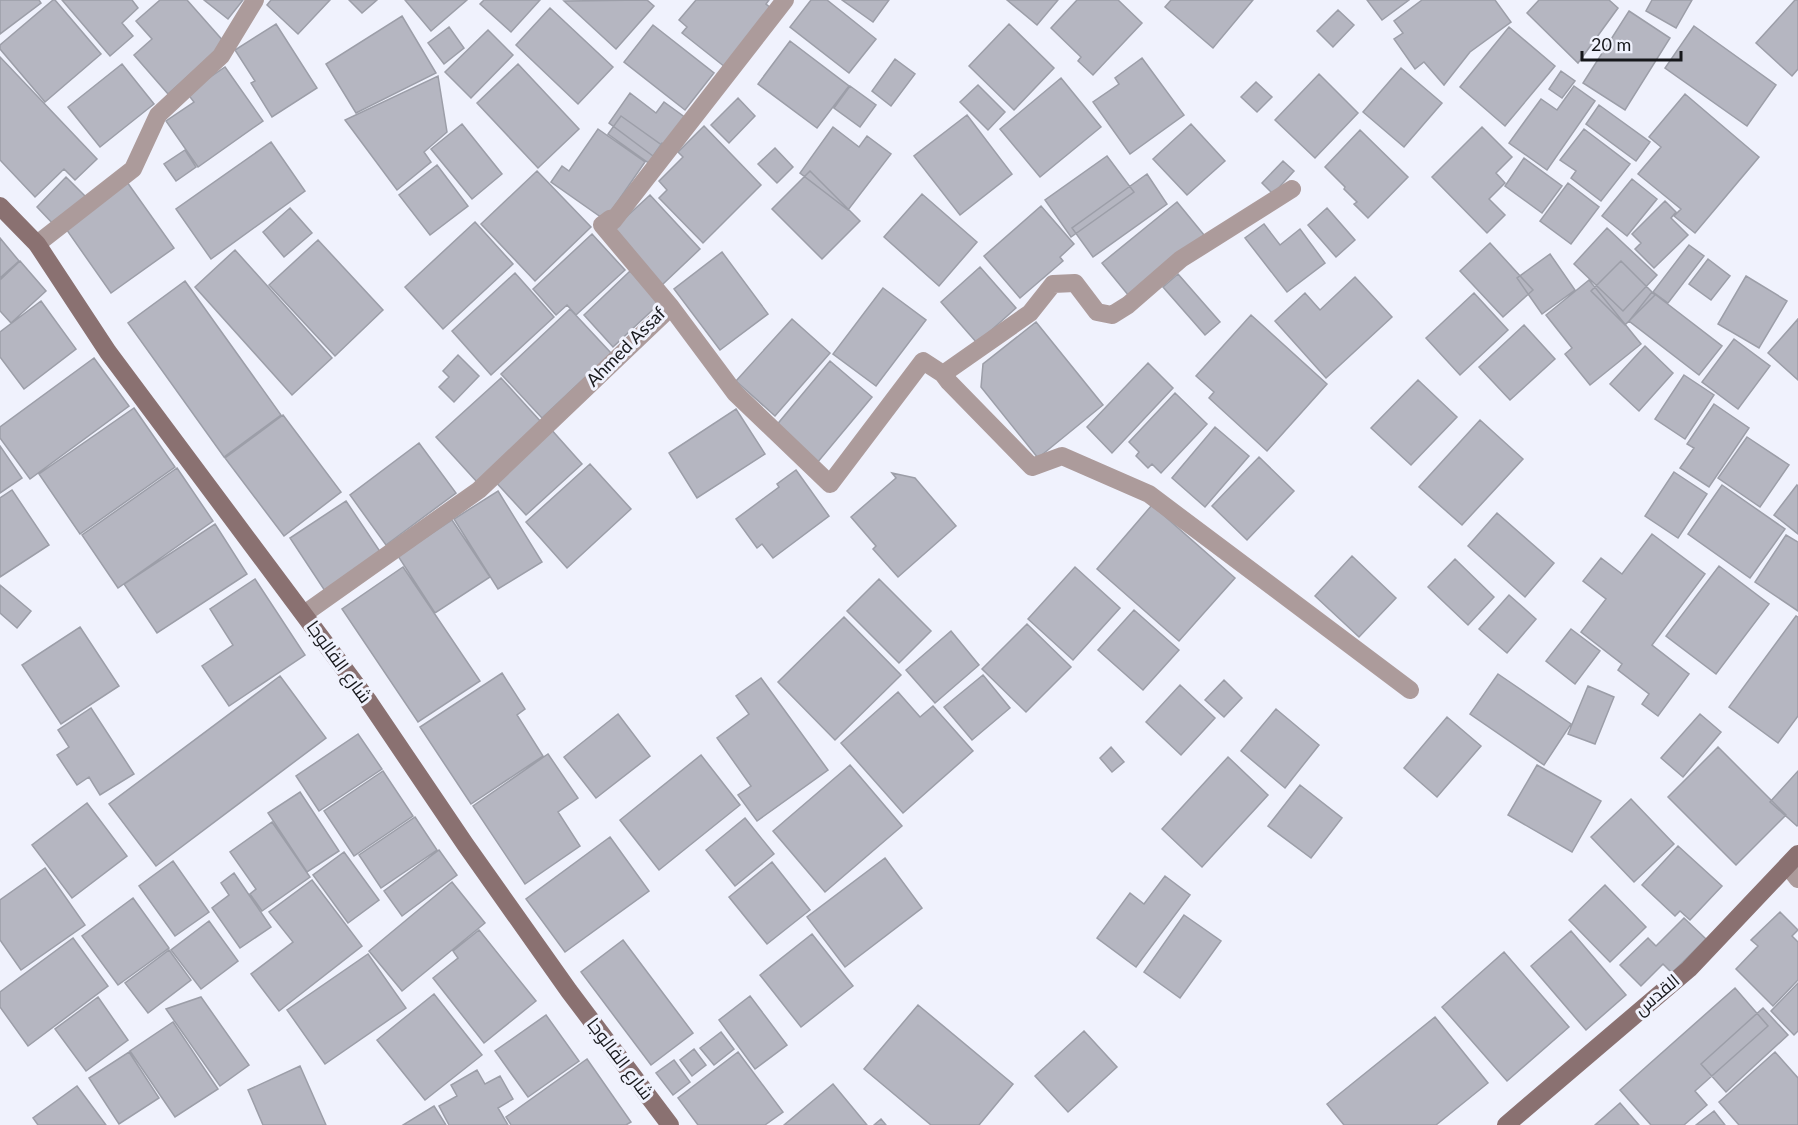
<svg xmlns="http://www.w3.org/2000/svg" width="1798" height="1125" viewBox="0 0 1798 1125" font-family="Lato,Cairo,sans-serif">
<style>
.building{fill:#b5b6c1;stroke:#9c9ea8;stroke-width:1.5}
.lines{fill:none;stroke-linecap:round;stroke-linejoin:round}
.street{stroke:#ac9b9b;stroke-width:18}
.secondary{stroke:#8a7171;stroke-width:18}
.labels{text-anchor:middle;stroke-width:6;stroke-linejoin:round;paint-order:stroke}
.street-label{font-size:18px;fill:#17181c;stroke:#f0f2fd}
</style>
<rect width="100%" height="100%" fill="#f0f2fd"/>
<!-- building -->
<path class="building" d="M0,0H39L41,3L0,34Z
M53,0H55L101,54L45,102L0,49V45Z
M62,0H132L138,8L122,23L133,36L110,56Z
M160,0H187L225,43L168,94L134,55L152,39L136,21Z
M204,0H243L228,19Z
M271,0H330L298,34L267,5Z
M349,0H377L362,13Z
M405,0H467L431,31Z
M484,0H540L511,32L480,4Z
M647,0L654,6L616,49L564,1Z
M696,0H769L766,4L771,8L725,67L682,33L687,27L679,20Z
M811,0H827L876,39L849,73L790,27Z
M842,0H889L873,22Z
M1007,0H1058L1037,25Z
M1077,0H1118L1142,23L1093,75L1078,61L1081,57L1051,28Z
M1171,0H1253L1213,48L1165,7Z
M1367,0H1409L1382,20Z
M1422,0H1495L1511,22L1470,52L1444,85L1424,62L1415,69L1394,39L1403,33L1394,21Z
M1539,0H1609L1618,8L1578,63L1527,13Z
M1652,0H1692L1676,28L1646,11Z
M1795,0H1798V69L1792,76L1756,43Z
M550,8L613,67L578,104L516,45Z
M1338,10L1354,25L1333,47L1317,31Z
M1629,11L1670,38L1625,110L1583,83Z
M402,16L436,73L356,113L326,64Z
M276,24L317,88L272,117L251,83L255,81L235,50Z
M1009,24L1054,68L1014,110L969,66Z
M653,25L714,73L685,110L624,62Z
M1694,26L1776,85L1747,126L1665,68Z
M449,27L464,48L444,64L428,43Z
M1509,27L1555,66L1505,126L1460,87Z
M488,30L513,55L471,98L445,72Z
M790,41L849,86L817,128L758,84Z
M0,57L97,159L75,180L64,169L35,197L0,160Z
M1142,58L1184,115L1130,154L1093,102L1119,84L1115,78Z
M895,59L915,74L891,106L872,91Z
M122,64L154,104L100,147L68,107Z
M518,64L579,129L538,168L477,103Z
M225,67L263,121L198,167L166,121L194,102L187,93Z
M1401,68L1442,103L1404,147L1363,112Z
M1561,71L1575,81L1562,98L1549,89Z
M1319,74L1358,113L1315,158L1275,120Z
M438,76L447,132L424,152L431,162L397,190L345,120Z
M1061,78L1101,127L1040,177L1000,129Z
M1256,82L1272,97L1257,112L1241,97Z
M978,85L1005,112L988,130L960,102Z
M850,86L876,105L860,127L834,108Z
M1574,86L1595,101L1547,170L1509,143L1541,99L1557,110Z
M630,93L656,113L664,102L690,121L670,149L662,143L653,156L609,123Z
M1685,94L1759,157L1695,233L1674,216L1681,209L1638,174L1661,147L1649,137Z
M738,98L755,116L729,143L711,125Z
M1599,105L1650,142L1636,161L1586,124Z
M967,115L1012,174L960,215L914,156Z
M621,116L663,146L650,164L608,134Z
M462,124L502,174L472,199L431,149Z
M1191,124L1225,161L1187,195L1153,159Z
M704,126L761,185L703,243L659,198L667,190L659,181L683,157L678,152Z
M833,127L859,147L867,136L891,154L848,210L800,173Z
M1482,127L1512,157L1496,173L1505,183L1489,199L1505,215L1487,233L1432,177Z
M598,129L645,162L605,220L551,182L562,166L569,171Z
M1584,129L1630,164L1601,201L1571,178L1576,171L1560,160Z
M1360,130L1408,177L1368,218L1354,204L1357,202L1344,189L1345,187L1325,167Z
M271,142L305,191L211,259L176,209Z
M775,148L793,167L777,183L758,164Z
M185,150L196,167L176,181L164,164Z
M1107,156L1134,192L1071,237L1045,200Z
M1524,158L1562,186L1542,213L1505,186Z
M1283,161L1294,171L1273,194L1262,183Z
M437,165L468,206L430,235L399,195Z
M537,171L591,227L535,281L481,224Z
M810,171L860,221L822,259L772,209Z
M1147,174L1167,204L1093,257L1072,228Z
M66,177L86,197L56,227L37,207Z
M1632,179L1657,199L1627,236L1602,216Z
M127,182L174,248L111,293L64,226Z
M1568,183L1599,207L1571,244L1540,221Z
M922,194L977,242L939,286L884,237Z
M650,195L700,249L662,285L612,230Z
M1665,201L1676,212L1671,218L1688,235L1654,268L1635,249L1641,243L1632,234Z
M1177,202L1204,235L1129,296L1102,263Z
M1041,206L1074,244L1060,257L1063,261L1020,298L984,256Z
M290,208L312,233L284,257L263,232Z
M1327,208L1355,240L1336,257L1308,225Z
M475,222L513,264L443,329L405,287Z
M1264,224L1280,245L1300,229L1325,263L1287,292L1245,238Z
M1607,228L1657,275L1623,311L1574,264Z
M592,234L625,270L576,315L567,305L556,315L533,289Z
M0,238L19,261L0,278Z
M318,240L383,310L335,356L269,285Z
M1490,243L1533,290L1503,317L1460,271Z
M1689,245L1704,256L1668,303L1653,292Z
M235,250L332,358L292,395L195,287Z
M722,252L768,314L720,350L674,289Z
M1550,254L1575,290L1542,314L1517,278Z
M1708,259L1730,276L1711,300L1689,284Z
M20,261L46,291L11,323L0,311V280Z
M1621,261L1655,295L1625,325L1591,291Z
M980,267L1016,308L977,343L941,302Z
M630,271L660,303L613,347L584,315Z
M515,273L554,317L491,375L452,331Z
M1178,274L1220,322L1205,335L1163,287Z
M1746,276L1787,301L1759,348L1718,324Z
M1355,277L1392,317L1326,378L1275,321L1305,293L1320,310Z
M1589,280L1641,344L1590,385L1565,354L1572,348L1546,315Z
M185,281L281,415L224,457L128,323Z
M883,288L926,320L876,386L833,354Z
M1652,292L1722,346L1699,375L1629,321Z
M1474,293L1508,330L1460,375L1426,338Z
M41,301L76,349L24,389L0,357V332Z
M570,309L611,353L542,418L501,374Z
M1251,315L1327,384L1267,451L1209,398L1214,392L1196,376Z
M792,319L830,353L775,416L736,381Z
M1798,319V380L1768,353Z
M1036,322L1103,405L1038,458L981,387L983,364Z
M1524,325L1555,359L1510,400L1479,367Z
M1734,339L1770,366L1738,409L1702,382Z
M1645,346L1673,373L1639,411L1610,384Z
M458,355L479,376L454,402L439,387L449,377L443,371Z
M94,358L129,406L30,479L0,438V427Z
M830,361L872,397L817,463L775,427Z
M1148,363L1173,388L1112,453L1087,427Z
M1684,375L1714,395L1685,439L1655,419Z
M501,378L542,423L477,482L436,437Z
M1418,380L1457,417L1411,465L1371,428Z
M1175,393L1207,424L1161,473L1152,464L1148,468L1136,456L1139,452L1129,442Z
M1714,404L1749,428L1709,487L1680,468L1694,448L1687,444Z
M134,408L175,467L80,534L39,474Z
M736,409L765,454L697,498L669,453Z
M283,415L341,492L284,536L225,458Z
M1480,420L1523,459L1462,525L1419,487Z
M549,427L582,464L526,515L493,479Z
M1215,427L1249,456L1205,507L1172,478Z
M1747,437L1789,465L1760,507L1718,478Z
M419,443L456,493L386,545L350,495Z
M0,446L22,478L0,493Z
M1259,457L1294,491L1247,540L1212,506Z
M590,464L631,509L567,568L526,522Z
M177,468L213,521L118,588L82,535Z
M796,470L829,516L773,558L762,544L757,548L736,519L779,487L777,484Z
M1674,472L1707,494L1678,538L1645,516Z
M892,473L915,478L956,526L898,577L873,549L876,546L851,517L896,478Z
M1722,485L1785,529L1750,578L1688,534Z
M1797,485L1798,486V534L1774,515Z
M12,490L49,545L0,577V498Z
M498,491L542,562L498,589L454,519Z
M346,501L383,556L327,594L290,538Z
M1152,505L1235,578L1179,641L1097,569Z
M1497,513L1554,563L1525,597L1468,546Z
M452,520L490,577L435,613L398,556Z
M215,524L247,574L157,633L124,584Z
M1652,534L1705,574L1652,645L1689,674L1658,716L1642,704L1649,694L1618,670L1622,664L1581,632L1606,599L1583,581L1601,558L1622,574Z
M1786,535L1798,542V611L1755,582Z
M1352,556L1396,598L1359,637L1315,596Z
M1455,559L1494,597L1468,625L1428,587Z
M1719,566L1769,604L1716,674L1666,636Z
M403,567L480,681L418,722L342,609Z
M1075,567L1120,608L1073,660L1028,619Z
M255,579L305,655L229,706L202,666L233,645L210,609Z
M879,579L931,631L899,663L847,611Z
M0,585L31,611L17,628L0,613Z
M1509,595L1536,619L1507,653L1479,629Z
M1134,610L1179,650L1143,690L1098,650Z
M1796,616L1798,617V716L1778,743L1729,707Z
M844,617L901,675L835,740L778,682Z
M1027,624L1071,667L1026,712L982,669Z
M80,627L119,686L61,724L22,665Z
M1571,629L1600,651L1575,684L1546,661Z
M951,631L979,665L935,703L906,670Z
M502,673L525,709L517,715L543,756L471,804L420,727Z
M1498,674L1571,724L1544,765L1470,714Z
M983,675L1010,708L972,740L944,707Z
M280,676L326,738L156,866L109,804Z
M761,678L828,770L757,821L738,795L751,786L717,738L749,714L736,696Z
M1224,680L1242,698L1224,717L1205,700Z
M1180,685L1215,718L1181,755L1146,722Z
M1588,686L1614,697L1595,744L1568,734Z
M898,692L920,717L933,706L973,751L903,813L841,743Z
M91,708L134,774L100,795L89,777L77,785L57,755L69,747L58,730Z
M1276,709L1319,745L1285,788L1241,751Z
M618,714L650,756L596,798L564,757Z
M1700,714L1721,732L1683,777L1661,758Z
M1447,717L1481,746L1437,797L1404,768Z
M358,734L382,769L319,811L296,776Z
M1111,747L1124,762L1112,772L1100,758Z
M1718,747L1786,815L1736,865L1668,797Z
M548,754L578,798L558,812L580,846L525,884L473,806Z
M701,755L740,805L659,870L620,820Z
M1228,757L1268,795L1202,867L1162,829Z
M850,765L902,826L825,892L773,831Z
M1537,765L1601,801L1572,852L1508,815Z
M383,771L413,816L354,856L324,811Z
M1798,771V825L1797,826L1770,802Z
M1300,785L1342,818L1311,858L1268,826Z
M300,792L339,851L307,872L268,813Z
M1631,799L1674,844L1634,882L1591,837Z
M87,803L127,856L72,898L32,845Z
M415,817L437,850L381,888L359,855Z
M745,818L774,854L735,886L706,850Z
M272,822L310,877L262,911L250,894L256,889L230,852Z
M610,837L649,891L565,952L526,899Z
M1678,846L1722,886L1690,920L1680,911L1675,916L1642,885Z
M439,850L457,875L402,916L384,891Z
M344,852L379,900L348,923L313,875Z
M885,858L922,908L845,967L807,917Z
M173,861L209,912L175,936L139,886Z
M772,862L810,910L767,944L729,897Z
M45,868L85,925L21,970L0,940V900Z
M234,873L271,927L240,948L212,908L229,895L221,883Z
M1165,876L1190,895L1136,967L1097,938L1130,893L1144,904Z
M312,880L362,946L279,1011L251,974L293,942L269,912Z
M452,882L485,923L402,991L369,951Z
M1605,885L1646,927L1610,962L1569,920Z
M133,898L169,948L118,985L82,936Z
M1780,912L1798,930L1792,936L1798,942V980L1773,1006L1736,969L1758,946L1751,940Z
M1184,915L1221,941L1180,998L1144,972Z
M1684,918L1706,939L1672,973L1663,964L1641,986L1620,965L1648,938L1656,946Z
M209,921L238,961L201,989L171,950Z
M479,930L536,1001L484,1043L433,978L458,958L453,951Z
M1571,931L1626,995L1586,1030L1531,966Z
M812,934L853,986L801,1027L760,975Z
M73,938L108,986L28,1046L0,1007V992Z
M623,940L693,1033L651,1065L581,972Z
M169,950L191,980L148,1013L125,983Z
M1504,952L1569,1027L1507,1081L1442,1007Z
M368,954L406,1008L325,1064L287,1010Z
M1798,983V1031L1794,1035L1771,1011Z
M1735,988L1768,1026L1695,1091L1707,1105L1684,1125H1651L1620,1090Z
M434,994L482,1055L425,1100L377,1040Z
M750,996L787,1045L755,1069L719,1020Z
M98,997L128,1040L86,1071L55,1029Z
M201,997L249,1065L220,1086L166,1009Z
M918,1005L1013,1084L979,1125H931L864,1069Z
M1763,1008L1788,1035L1726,1092L1701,1064Z
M546,1015L579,1061L528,1097L495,1051Z
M1435,1017L1488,1083L1436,1125H1344L1327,1104Z
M173,1022L218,1089L175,1117L130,1051Z
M1084,1031L1117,1067L1068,1112L1035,1076Z
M721,1032L734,1049L714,1065L700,1048Z
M694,1049L706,1065L692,1076L680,1060Z
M129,1052L159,1098L119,1124L89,1078Z
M738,1052L783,1112L765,1125H698L678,1098Z
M1775,1052L1798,1078V1125H1739L1719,1102Z
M587,1059L631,1122L626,1125H511L506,1117Z
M674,1060L690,1082L673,1095L656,1073Z
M300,1066L326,1125H263L248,1090Z
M477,1070L485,1084L500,1076L513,1099L498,1108L508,1125H449L439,1106L457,1096L451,1085Z
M833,1084L867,1125H784Z
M77,1086L106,1125H38L33,1118Z
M1620,1103L1639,1125H1595Z
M434,1106L446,1125H403Z
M1714,1111L1725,1125H1696Z
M881,1119L886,1125H874Z"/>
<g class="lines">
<!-- street -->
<path class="street" d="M37,244L133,169L158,115L221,56L255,0
M671,307L735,393L830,484L923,361L943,374L949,382L1032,467L1062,456L1149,494L1410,690
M943,374L1030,313L1053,284L1075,283L1097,312L1112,315L1128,305L1181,259L1292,189
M304,614L479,490L671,307L602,225L610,219L613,221L785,0
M1788,866L1798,879"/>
<!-- secondary -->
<path class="secondary" d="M0,206L37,244L108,352L369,702L465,844L569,991L670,1125
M1506,1125L1689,969L1798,854"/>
</g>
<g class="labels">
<!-- street labels -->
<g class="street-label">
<text transform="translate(626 347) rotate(-45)" y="6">Ahmed Assaf</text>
<text transform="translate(339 662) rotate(54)" y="6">شارع الفالوجا</text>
<text transform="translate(1657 995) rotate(-40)" y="6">القدس</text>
<text transform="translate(620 1059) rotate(53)" y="6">شارع الفالوجا</text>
</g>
</g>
<!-- scale -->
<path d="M1582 51v9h99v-9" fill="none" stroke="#17181c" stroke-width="3"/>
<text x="1591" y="51" font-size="18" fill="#17181c" stroke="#f0f2fd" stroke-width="4.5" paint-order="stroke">20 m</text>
</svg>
